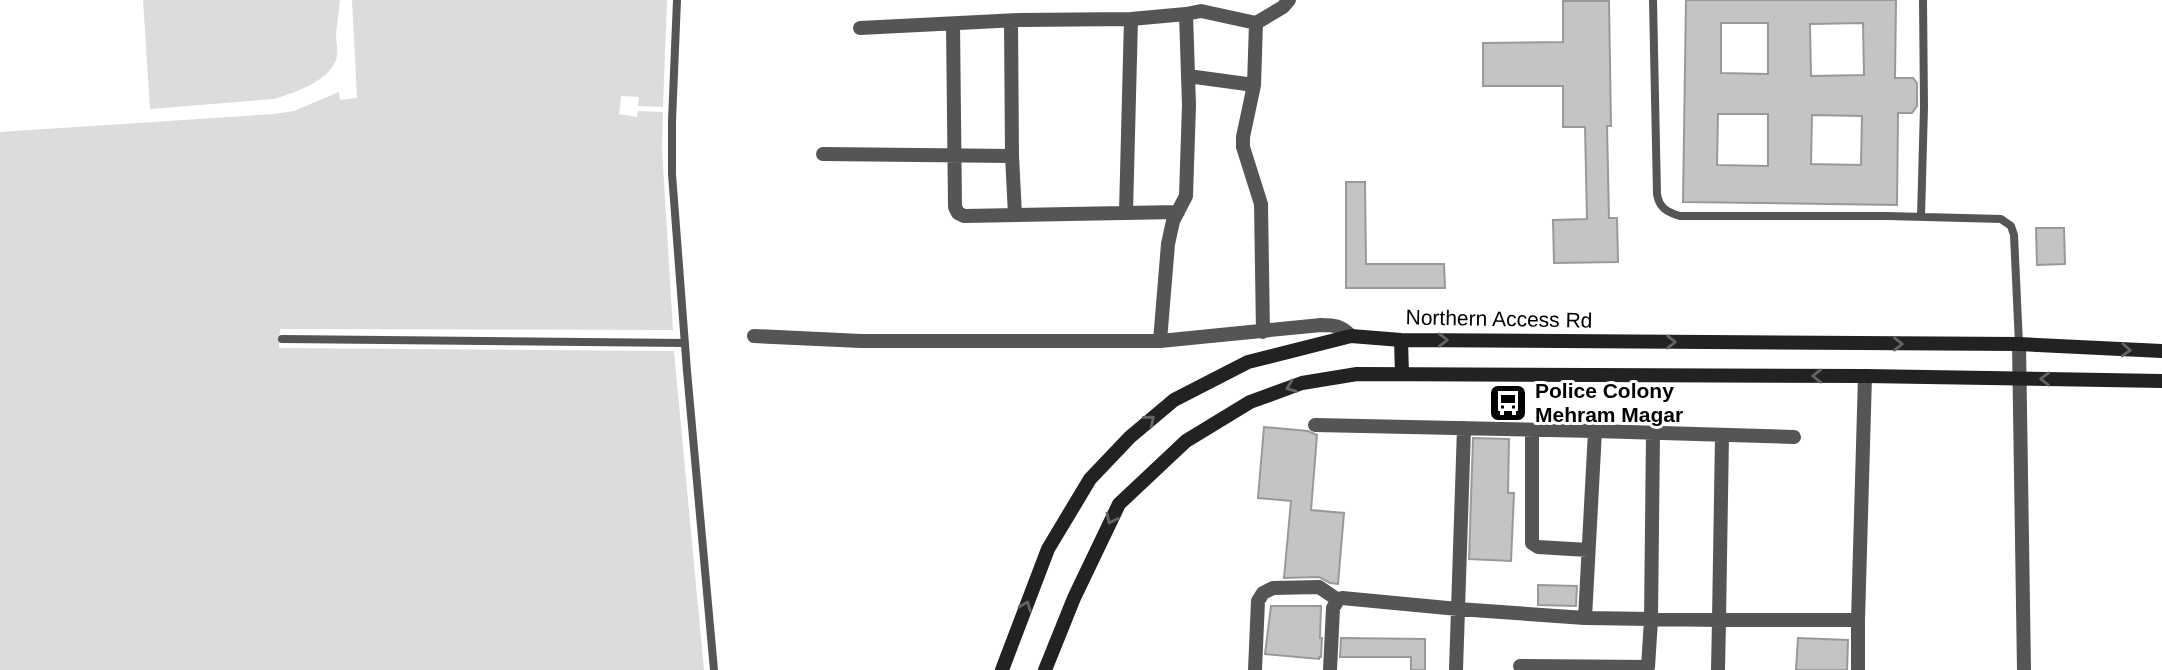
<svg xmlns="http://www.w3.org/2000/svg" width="2162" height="670" viewBox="0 0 2162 670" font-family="Helvetica,sans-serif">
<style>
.green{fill:#dcdcdc}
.building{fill:#c4c4c4;stroke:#999;stroke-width:2;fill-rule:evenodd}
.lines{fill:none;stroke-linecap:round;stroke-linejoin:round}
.service{stroke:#555;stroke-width:8}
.minor{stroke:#555;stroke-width:14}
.secondary{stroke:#222;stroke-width:14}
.oneway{stroke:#646464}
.labels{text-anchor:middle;stroke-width:6;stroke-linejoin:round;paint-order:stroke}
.street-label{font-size:21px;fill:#000;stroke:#fff}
.poi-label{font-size:21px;font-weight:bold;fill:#000;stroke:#fff;text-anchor:start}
</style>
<rect width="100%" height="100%" fill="#fff"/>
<!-- green -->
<path class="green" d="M143,0H340C339,11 337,23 336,34C336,41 338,49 337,56C333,80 294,93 274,99L150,109Z
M352,0H667L663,107L638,106L639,97L621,96L619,114L637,117L638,111L663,112L662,149L673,330L280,329L279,348L674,351L704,670H0V132L274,114L294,111L339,92L340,100L357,98Z"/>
<!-- building -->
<path class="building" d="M1686,0H1896L1895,78H1913L1917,83V106L1912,113H1898L1897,205L1683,202ZM1721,23H1768V74L1721,73ZM1863,23L1864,75L1811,76L1810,24ZM1718,114H1768V166L1717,165ZM1812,115L1862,116L1861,165L1811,164Z
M1563,1H1609L1611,126H1607L1609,218H1617L1618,262L1554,263L1553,220L1587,219L1585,127H1563V86H1483V43L1563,42Z
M1346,182H1365L1366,264H1444L1445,288H1346Z
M2036,228H2064L2065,264L2037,265Z
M1264,427L1308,431L1317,435L1311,510L1344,513L1338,584L1330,583L1319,577L1284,578L1291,501L1258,498Z
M1473,438L1509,439L1508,493H1514L1511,561L1469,559Z
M1538,585L1577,586L1576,606L1538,605Z
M1271,606H1321L1320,638H1322L1321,657H1319V659L1265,654Z
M1341,638L1425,639V670H1411V657H1340Z
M1798,638L1848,640L1847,670H1796Z"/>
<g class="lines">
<!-- service -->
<path class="service" d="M677,0L672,121V174L687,371L714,670
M1653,0L1657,194C1659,208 1667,212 1680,216H1887L2001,219L2011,226L2014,235L2019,344
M1921,217L1924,107L1923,0
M282,339L685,343"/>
<!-- minor -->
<path class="minor" d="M1011,21L1012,156L1015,215
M1256,23L1254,85L1243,137V147L1261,204L1263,332
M953,24L955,207L958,213L964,216L1178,212
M860,28L1020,20L1131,19L1186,14L1201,11L1256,23L1283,7L1289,0
M1188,76L1254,85
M823,154L1012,156
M1126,212L1131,19
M754,336L861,341H1160L1321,325C1335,325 1341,326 1351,336
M1160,341L1168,244L1173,221L1186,196L1189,105L1186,14
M2019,344L2024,670
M1315,425L1595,431L1794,437
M1532,430V543L1538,547L1588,550
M1585,618L1595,431
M1520,666L1648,667L1651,620L1653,433
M1255,670L1258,601L1263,593L1273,588L1319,587L1338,600
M1330,670L1333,608L1338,600L1342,598L1458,609L1585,618L1719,620L1722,436
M1456,670L1464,428
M1718,670L1719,620H1858L1865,376
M1858,670V620"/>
<!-- secondary -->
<path class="secondary" d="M1401,340L1402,374
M1002,670L1048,549L1090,479L1130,437L1174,400L1248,362L1351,336L1401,340L2019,344L2162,351
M1045,670L1074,598L1119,504L1186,441L1250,402L1302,383L1357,374L1865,376L2162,381"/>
</g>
<!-- one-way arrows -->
<defs><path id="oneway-chevron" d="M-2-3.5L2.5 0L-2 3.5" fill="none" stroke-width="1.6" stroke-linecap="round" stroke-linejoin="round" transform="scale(1.75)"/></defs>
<g class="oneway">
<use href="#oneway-chevron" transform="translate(1443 340)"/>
<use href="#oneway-chevron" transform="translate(1671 342)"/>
<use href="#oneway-chevron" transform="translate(1898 344)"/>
<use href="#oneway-chevron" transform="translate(2126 350) rotate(3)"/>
<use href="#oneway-chevron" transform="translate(1817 376) rotate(-180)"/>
<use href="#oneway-chevron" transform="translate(2045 379) rotate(-179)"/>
<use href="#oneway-chevron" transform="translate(1291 387) rotate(159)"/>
<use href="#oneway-chevron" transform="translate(1150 420) rotate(-39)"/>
<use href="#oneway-chevron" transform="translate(1111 519) rotate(116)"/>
<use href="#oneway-chevron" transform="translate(1026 606) rotate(-69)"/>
</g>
<!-- icons -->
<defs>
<symbol id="bus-square" viewBox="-11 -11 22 22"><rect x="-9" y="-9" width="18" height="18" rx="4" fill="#000" stroke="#fff"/><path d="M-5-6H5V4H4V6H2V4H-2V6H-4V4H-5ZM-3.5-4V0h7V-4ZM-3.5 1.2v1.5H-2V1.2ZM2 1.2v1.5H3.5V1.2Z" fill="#fff"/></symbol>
</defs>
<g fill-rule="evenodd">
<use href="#bus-square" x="1486" y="381" width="44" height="44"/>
</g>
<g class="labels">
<!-- street labels -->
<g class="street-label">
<text transform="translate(1499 319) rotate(1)" y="7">Northern Access Rd</text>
</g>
<!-- poi labels -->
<g class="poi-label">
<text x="1535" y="398">Police Colony<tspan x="1535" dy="24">Mehram Magar</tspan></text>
</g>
</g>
</svg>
